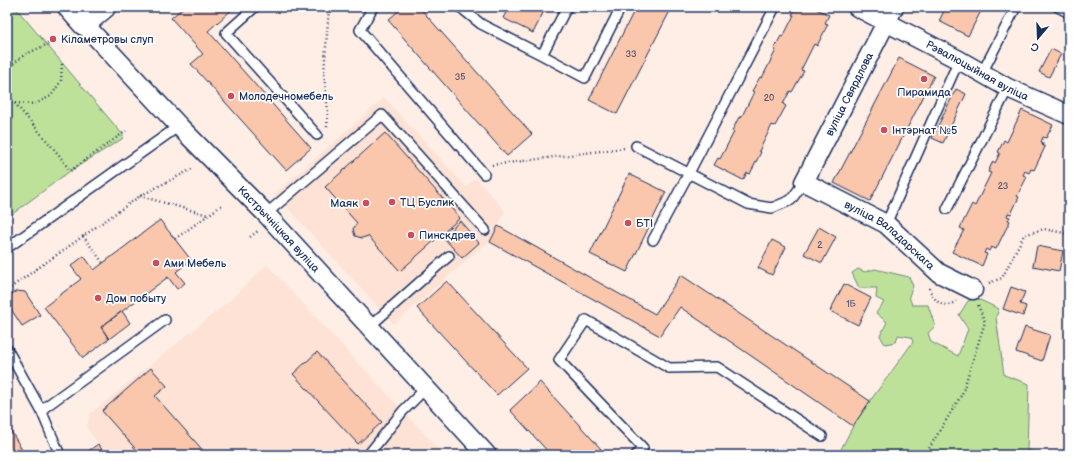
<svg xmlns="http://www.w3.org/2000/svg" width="1076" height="462" viewBox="0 0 1076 462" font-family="'Balsamiq Sans',sans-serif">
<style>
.built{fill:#fde2d5}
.green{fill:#bee19a;stroke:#6c887c}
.building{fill:#fbc7ac;stroke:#1b2f5e}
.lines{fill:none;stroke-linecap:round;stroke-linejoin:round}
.lane-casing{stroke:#1b2f5e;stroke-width:12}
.street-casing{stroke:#1b2f5e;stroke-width:21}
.secondary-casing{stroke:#1b2f5e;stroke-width:25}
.path{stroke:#1b2f5e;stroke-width:2.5;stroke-dasharray:1 3;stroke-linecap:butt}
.lane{stroke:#fff;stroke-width:9}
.street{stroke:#fff;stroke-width:18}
.secondary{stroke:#fff;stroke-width:22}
.poi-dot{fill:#d1495b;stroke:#fff;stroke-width:1.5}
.labels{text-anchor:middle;stroke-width:3.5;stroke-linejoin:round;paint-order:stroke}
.number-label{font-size:9px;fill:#535572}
.poi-label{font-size:11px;fill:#1b2f5e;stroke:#fff;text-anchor:start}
.street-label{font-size:11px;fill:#1b2f5e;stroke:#fff}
</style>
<rect width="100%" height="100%" fill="#feeee6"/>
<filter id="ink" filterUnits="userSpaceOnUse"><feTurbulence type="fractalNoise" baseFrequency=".025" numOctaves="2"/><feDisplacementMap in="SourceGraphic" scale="8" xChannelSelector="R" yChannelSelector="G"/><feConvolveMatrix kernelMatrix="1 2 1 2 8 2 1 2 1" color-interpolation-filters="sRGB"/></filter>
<g filter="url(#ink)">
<!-- built -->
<path class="built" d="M384,98L466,187L476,178L505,211L490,242L484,245L394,324L275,194Z
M267,265L403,411L444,455H107L87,428L90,414L228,302Z"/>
<!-- green -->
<path class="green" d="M7,7H15L123,135L122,139L70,171L7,218Z
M858,269L865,272L875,269L909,277L913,286L909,296L912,305H928L935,326L928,333L931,342L958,356L968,329L959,315L968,301L976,298L999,309L996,317L1004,375L1029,384L1027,450L1047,455H838L853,426L870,401L913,342L911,337L898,335L896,342L885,344L880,336L887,322L876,313L884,302L876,298L877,288H859L852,273Z"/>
<!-- building -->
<path class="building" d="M184,7H235L208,31L311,148L286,170L191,64L203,54L171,18Z
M403,7H419L532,134L507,156L388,20Z
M509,7H546L533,33L503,18Z
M636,7H672L617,114L589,100Z
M796,7H812L829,15L825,23L828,24L817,46L814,44L801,70L804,71L792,92L790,91L783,104L786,106L775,126L772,125L759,151L761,152L750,174L747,173L743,180L714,165L718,158L720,159L734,132L732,131L739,117L741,118L754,92L752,91L760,77L762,78L776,50L774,49L781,36L783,37L794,15H792Z
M946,7H983L968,36L939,21Z
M1051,49L1061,54L1049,77L1039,72Z
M899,58L934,76L870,201L834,183Z
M956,89L966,94L943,143L932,138Z
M1022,110L1053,125L1046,138L1043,137L1041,142L1044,143L1042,145L1045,147L1034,170L1031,169L1029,173L1025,171L1023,175L1027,177L1017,196L1019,197L1011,214L1008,213L1007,216L1010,217L1008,220L1010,221L996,249L991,247L989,251L986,249L984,253L987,254L982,266L952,252L964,230L960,228L972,204L975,206L991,173L988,172L993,161L995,163L1000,153L998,152L1004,140L1007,142Z
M385,133L460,218L400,271L368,236L362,238L355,236L353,229L357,223L325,187Z
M629,174L666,192L627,272L590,254Z
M160,220L191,260L176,272L185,283L177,289L168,277L101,327L109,339L83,358L44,307L81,279L71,266L84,256L94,270Z
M460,221L479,243L462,258L443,237Z
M498,226L655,314L681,275L870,401L853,426L680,307L660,336L490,242Z
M819,227L836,237L822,263L804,254Z
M772,240L786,247L772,275L758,268Z
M1037,246L1063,251L1059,271L1033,266Z
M447,281L527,368L497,395L417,308Z
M844,284L871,298L858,325L830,311Z
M1011,287L1025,292L1020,304L1026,306L1023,316L1003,309Z
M17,291L25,292L40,315L22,326L7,303L10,295Z
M122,311L130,323L109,339L101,327Z
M1025,327L1050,335L1042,361L1016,352Z
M317,352L382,422L358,444L293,374Z
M151,368L167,386L155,396L207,455H141L102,411Z
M540,382L601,449L595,455H551L510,410Z
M7,415L11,417V419L7,424L25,455H7Z
M98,444L106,455H83Z"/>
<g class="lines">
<defs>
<path id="lane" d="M255,7L226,33L317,135
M373,7L360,30L484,174
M460,7L481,24L542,55L567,7
M1058,7L1069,13
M542,55L585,78L621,7
M982,73L1016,7
M636,146L748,204L772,208L791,200L804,182
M947,209L1008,88
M266,214L382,115L485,230
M886,224L959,60
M653,240L689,173L775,7
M7,248L179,126
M369,327L449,256
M7,349L41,410L60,455
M41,410L165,320
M368,455L403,411L426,388
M636,455L643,448L559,360L586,320L669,368L717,367L822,436"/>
<g id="street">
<path id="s1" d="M857,7L959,60L1008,88L1069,115"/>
<path id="s2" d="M894,7L804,182L886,224L939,273L973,290"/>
<path id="s3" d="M84,24L179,126L266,214L487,455"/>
</g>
<path id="secondary" d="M69,7L84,24L104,7"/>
</defs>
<!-- lane casing -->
<use href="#lane" class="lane-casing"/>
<!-- street casing -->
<use href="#street" class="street-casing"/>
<!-- secondary casing -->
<use href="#secondary" class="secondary-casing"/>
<!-- path -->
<path class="path" d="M7,69L24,55L46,45L51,41
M7,94L59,155L70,171L126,131
M15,103L35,104L51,96L61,81L62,63
M327,127L328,112L324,73L329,7
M492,165L624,148
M140,196L208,215
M83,236L103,263
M250,237L258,231
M175,239L222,205
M989,283L1002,278L1024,235L1044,229L1069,234
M929,288C934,300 942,311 956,301
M7,290L140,196L192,169
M925,455L962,394L985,322L978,305"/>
<!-- lane -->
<use href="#lane" class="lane"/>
<!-- street -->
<use href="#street" class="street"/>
<!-- secondary -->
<use href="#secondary" class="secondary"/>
</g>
</g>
<!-- markers -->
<g class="poi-dot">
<circle cx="53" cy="39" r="4"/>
<circle cx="924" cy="79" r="4"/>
<circle cx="231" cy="96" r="4"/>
<circle cx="884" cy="130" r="4"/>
<circle cx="392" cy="202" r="4"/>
<circle cx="366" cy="203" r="4"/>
<circle cx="628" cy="223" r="4"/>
<circle cx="411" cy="235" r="4"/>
<circle cx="156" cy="263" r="4"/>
<circle cx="98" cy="298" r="4"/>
</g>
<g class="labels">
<!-- number labels -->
<g class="number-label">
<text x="631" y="57">33</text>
<text x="460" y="80">35</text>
<text x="769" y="101">20</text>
<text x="1003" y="189">23</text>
<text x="820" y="248">2</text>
<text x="851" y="307">1Б</text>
</g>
<!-- poi labels -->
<g class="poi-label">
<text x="61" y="43">Кіламетровы слуп</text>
<text x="924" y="96" text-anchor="middle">Пирамида</text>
<text x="239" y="100">Молодечномебель</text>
<text x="892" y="134">Інтэрнат №5</text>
<text x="400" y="206">ТЦ Буслик</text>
<text x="358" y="207" text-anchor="end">Маяк</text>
<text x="636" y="227">БТІ</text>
<text x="419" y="239">Пинскдрев</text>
<text x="164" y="267">Ами Мебель</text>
<text x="106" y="302">Дом побыту</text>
</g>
<!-- street labels -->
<g class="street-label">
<text dy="4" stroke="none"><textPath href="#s1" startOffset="136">Рэвалюцыйная вуліца</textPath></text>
<text transform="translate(849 94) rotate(-63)" y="4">вуліца Свярдлова</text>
<text dy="4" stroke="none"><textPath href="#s3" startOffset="283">Кастрычніцкая вуліца</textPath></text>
<text dy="4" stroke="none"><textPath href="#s2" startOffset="298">вуліца Валадарскага</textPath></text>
</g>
</g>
<!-- margin -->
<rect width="1076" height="462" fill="none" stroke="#fff" stroke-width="24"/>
<rect x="12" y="12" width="1052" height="438" fill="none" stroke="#1b2f5e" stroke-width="1.5" filter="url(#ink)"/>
<!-- north arrow -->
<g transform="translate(1038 38) rotate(199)" stroke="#ffffff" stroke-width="3" paint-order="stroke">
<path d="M0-3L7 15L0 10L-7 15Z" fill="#1b2f5e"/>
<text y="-6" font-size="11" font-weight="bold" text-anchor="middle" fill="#1b2f5e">С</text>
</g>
</svg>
